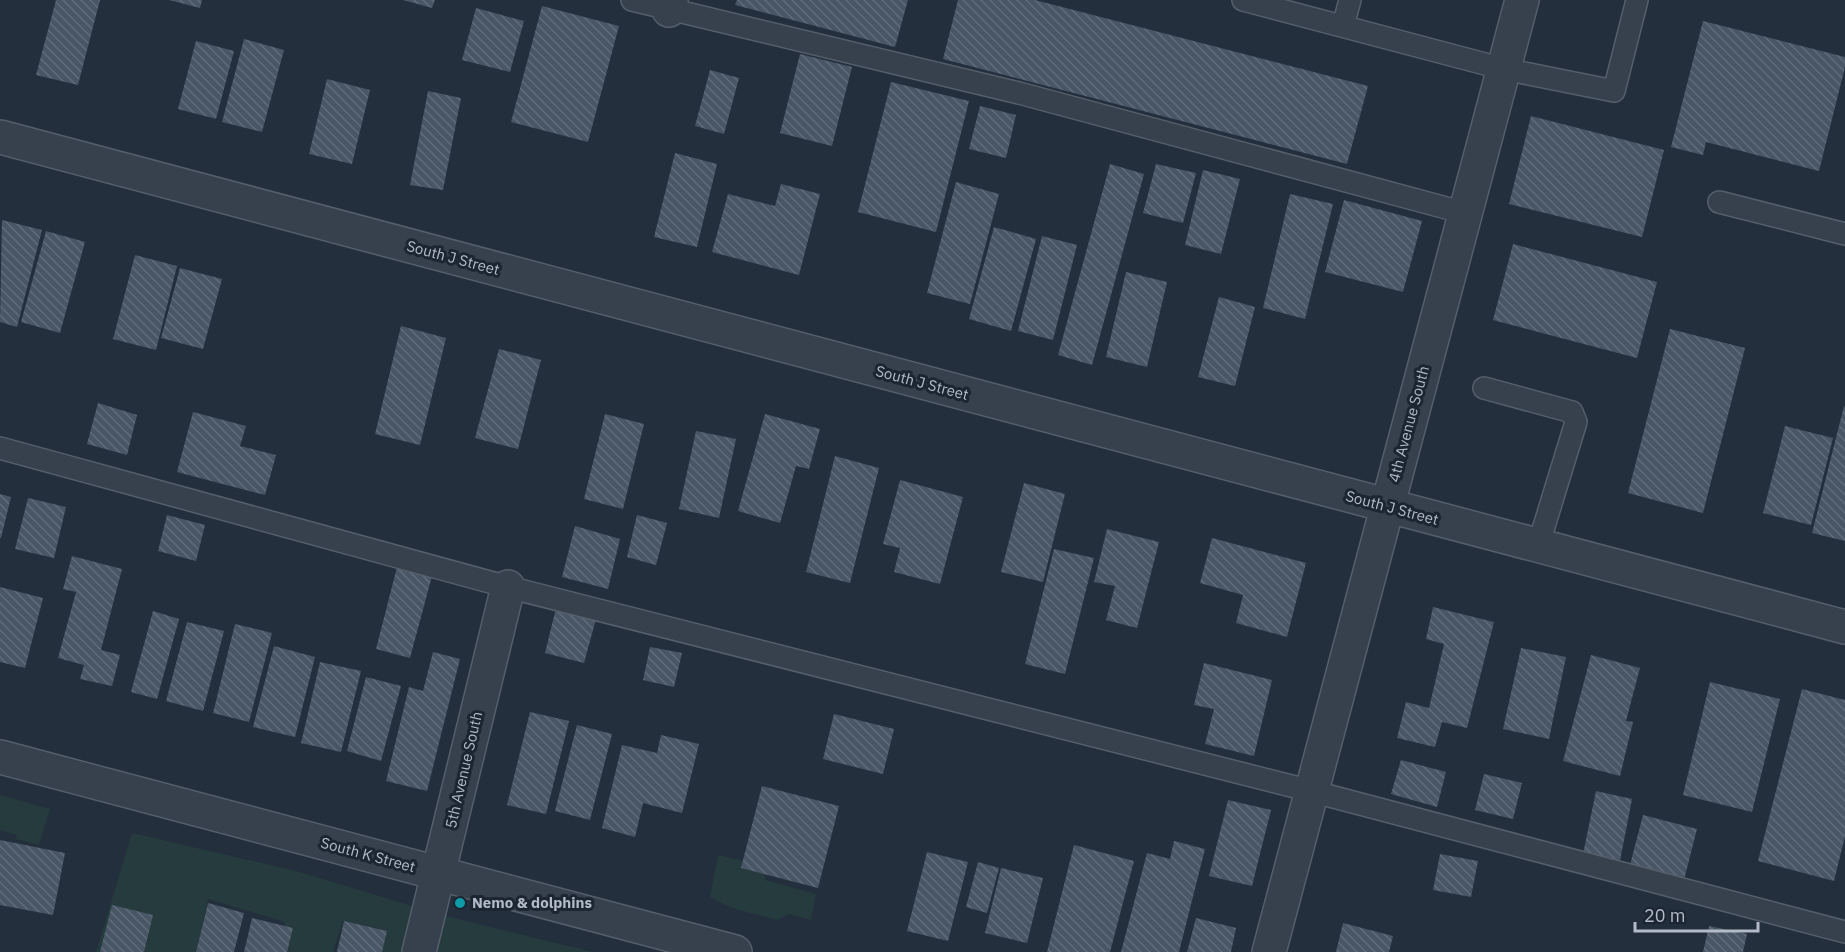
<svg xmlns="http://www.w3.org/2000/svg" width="1845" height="952" viewBox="0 0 1845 952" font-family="'IBM Plex Sans',sans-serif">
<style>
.grass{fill:#253b3e}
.building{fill:url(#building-back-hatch)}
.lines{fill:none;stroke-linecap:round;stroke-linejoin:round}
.service-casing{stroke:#555e6b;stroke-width:24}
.minor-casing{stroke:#555e6b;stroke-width:36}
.service{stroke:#37414d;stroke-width:21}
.minor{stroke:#37414d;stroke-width:33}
.culture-dot{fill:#0f9aa8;stroke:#1c2632;stroke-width:2}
.labels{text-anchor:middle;stroke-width:6;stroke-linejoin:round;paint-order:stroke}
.street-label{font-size:15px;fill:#b3bbc8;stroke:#1c2632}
.poi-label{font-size:15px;font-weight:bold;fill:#b3bbc8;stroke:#1c2632;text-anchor:start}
</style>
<defs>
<pattern id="building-back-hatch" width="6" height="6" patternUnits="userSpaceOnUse" patternTransform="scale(1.5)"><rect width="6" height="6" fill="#495666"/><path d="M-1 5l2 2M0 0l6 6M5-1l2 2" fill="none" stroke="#616c7a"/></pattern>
</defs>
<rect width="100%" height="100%" fill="#232f3d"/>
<!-- grass -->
<path class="grass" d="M0,795L50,809L39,845L16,839L17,835L0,830Z
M132,833L300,872L425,910L419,952H376L382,929L343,921L333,952H279L285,922L208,899L196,952H96Z
M718,855L764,866L765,880L816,894L811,920L789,914L777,920L732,908L710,897Z
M434,913L593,952H424Z"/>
<!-- building -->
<path class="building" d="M56,0H100L78,85L36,75Z
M169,0H202L200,8Z
M403,0H435L432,8Z
M737,0H908L895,47L735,5Z
M958,0H1035L1368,86L1347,164L943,59Z
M542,6L619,26L588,142L511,122Z
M476,8L524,21L510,72L462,60Z
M1703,21L1845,57V67L1819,171L1706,142L1703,155L1671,147Z
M244,39L284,50L262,132L222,122Z
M196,41L234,51L216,119L178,109Z
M800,54L852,67L832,146L780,133Z
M710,70L739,78L724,134L695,126Z
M327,79L370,90L352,164L309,154Z
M891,82L969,101L936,232L858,212Z
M428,91L461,98L443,190L410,185Z
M980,106L1016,115L1006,158L969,149Z
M1531,116L1664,150L1642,237L1509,204Z
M675,153L717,164L697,247L654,237Z
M1110,164L1144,174L1092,365L1058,355Z
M1156,164L1196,173L1183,223L1143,213Z
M1203,170L1240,179L1221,254L1185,245Z
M956,182L999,194L970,304L927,293Z
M781,184L820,194L799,275L712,252L728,194L775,206Z
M1290,194L1333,204L1305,319L1263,308Z
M1344,200L1422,221L1403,292L1325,272Z
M2,220L42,230L17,327L0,322Z
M994,227L1036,239L1011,331L969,319Z
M46,231L85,242L60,333L21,322Z
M1042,236L1077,245L1053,340L1018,331Z
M1513,244L1657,282L1637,358L1493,320Z
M135,255L177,266L156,350L113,339Z
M180,268L222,279L203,349L161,338Z
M1126,272L1167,282L1147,367L1106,357Z
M1219,297L1255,307L1235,386L1198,377Z
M401,326L446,338L420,445L375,434Z
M1670,329L1745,348L1703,513L1628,493Z
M499,349L541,360L518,449L475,438Z
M98,403L137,415L127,455L87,444Z
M1844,406L1845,407V541L1812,533Z
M193,412L246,426L240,446L276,455L265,495L177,472Z
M605,414L644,424L623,509L584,499Z
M765,414L820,429L809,469L796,466L780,523L738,511Z
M1785,426L1833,438L1811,525L1763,513Z
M696,431L736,439L719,518L679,509Z
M835,456L879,468L850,583L806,572Z
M900,480L963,497L940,584L894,572L900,548L883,544Z
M1024,483L1065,494L1043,582L1001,572Z
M0,494L11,497L1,538H0Z
M28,498L66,507L54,558L15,549Z
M167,515L205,525L196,561L158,551Z
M637,515L667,523L656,565L627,557Z
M575,526L620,539L608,589L562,577Z
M1107,529L1159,542L1137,628L1106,620L1115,586L1094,582Z
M1212,538L1306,563L1287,637L1236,623L1243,595L1200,583Z
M1054,549L1094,558L1065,674L1025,664Z
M72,556L122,569L101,650L120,655L112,686L80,679L84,665L58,658L76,592L63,589Z
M397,567L432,576L410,658L376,649Z
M0,587L43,598L25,668L0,662Z
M1433,607L1494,622L1467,728L1442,722L1435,747L1397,738L1406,702L1429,708L1444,644L1426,639Z
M556,608L596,619L584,663L545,653Z
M153,611L179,619L157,699L131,692Z
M187,622L224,631L203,711L166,701Z
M235,624L272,633L249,722L213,713Z
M274,646L315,657L295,737L253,727Z
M650,647L682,653L674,687L643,680Z
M1521,648L1566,657L1549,739L1503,729Z
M433,652L460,659L427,791L386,781L409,687L423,691Z
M1591,655L1640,668L1626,721L1633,722L1620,776L1563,761Z
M320,662L361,671L341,752L301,743Z
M1204,663L1272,680L1254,756L1205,744L1214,709L1194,705Z
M366,677L401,686L381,761L347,751Z
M1710,682L1780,699L1752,812L1683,795Z
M1802,689L1845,700V836L1834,881L1758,861Z
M530,712L569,721L546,814L507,805Z
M834,714L894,729L883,774L823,759Z
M577,725L612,734L590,820L555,811Z
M661,735L699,744L682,813L643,803L635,837L602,828L622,745L657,753Z
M1401,760L1446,772L1437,807L1391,794Z
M1484,774L1522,783L1513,819L1475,810Z
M762,786L839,806L818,888L741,868Z
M1596,791L1632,799L1620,861L1583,854Z
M1228,800L1271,810L1252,886L1209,876Z
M1643,815L1697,829L1684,880L1630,865Z
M0,840L65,853L53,915L0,905Z
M1174,841L1205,849L1179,952H1121L1147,853L1170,859Z
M1074,845L1134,861L1110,952H1047Z
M927,852L968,862L948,941L907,931Z
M1440,854L1478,861L1471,897L1433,890Z
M978,862L999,868L987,913L966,907Z
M1001,868L1043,878L1027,943L985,933Z
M208,903L244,913L234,952H196Z
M112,905L153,915L144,952H100Z
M252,918L293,928L287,952H244Z
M1196,918L1236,928L1231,952H1187Z
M344,921L387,931L382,952H337Z
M1343,923L1393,936L1389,952H1336Z
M1709,926L1747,934L1743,952H1703Z"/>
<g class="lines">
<defs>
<path id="service" d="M632,0L1019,93L1465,213
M1243,0L1504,69L1614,91L1637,0
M1343,26L1350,0
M1719,202L1845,234
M1484,388L1572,412L1576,422L1538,546
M0,448L508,587L1311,791L1845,932"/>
<path id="minor" d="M669,10L671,0
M0,137L1845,627
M0,757L735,952
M419,952L508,587
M1269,952L1522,0"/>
</defs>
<!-- service casing -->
<use href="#service" class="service-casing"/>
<!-- minor casing -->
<use href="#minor" class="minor-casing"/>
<!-- service -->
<use href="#service" class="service"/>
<!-- minor -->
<use href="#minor" class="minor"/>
</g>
<!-- markers -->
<circle class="culture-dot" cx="460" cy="903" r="6"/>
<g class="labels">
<!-- street labels -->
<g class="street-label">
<text transform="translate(453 258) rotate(15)" y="5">South J Street</text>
<text transform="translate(922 383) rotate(15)" y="5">South J Street</text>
<text transform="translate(1409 424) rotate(-75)" y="5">4th Avenue South</text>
<text transform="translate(1392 508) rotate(15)" y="5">South J Street</text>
<text transform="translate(464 770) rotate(-77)" y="5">5th Avenue South</text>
<text transform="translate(368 855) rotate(15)" y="5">South K Street</text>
</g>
<!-- poi labels -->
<g class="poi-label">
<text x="472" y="908">Nemo &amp; dolphins</text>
</g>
</g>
<!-- scale -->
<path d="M1635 922v9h123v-9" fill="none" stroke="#b3bbc8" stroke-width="3"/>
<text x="1644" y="922" font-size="18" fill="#b3bbc8" stroke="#1c2632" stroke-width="4.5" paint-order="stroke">20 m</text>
</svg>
